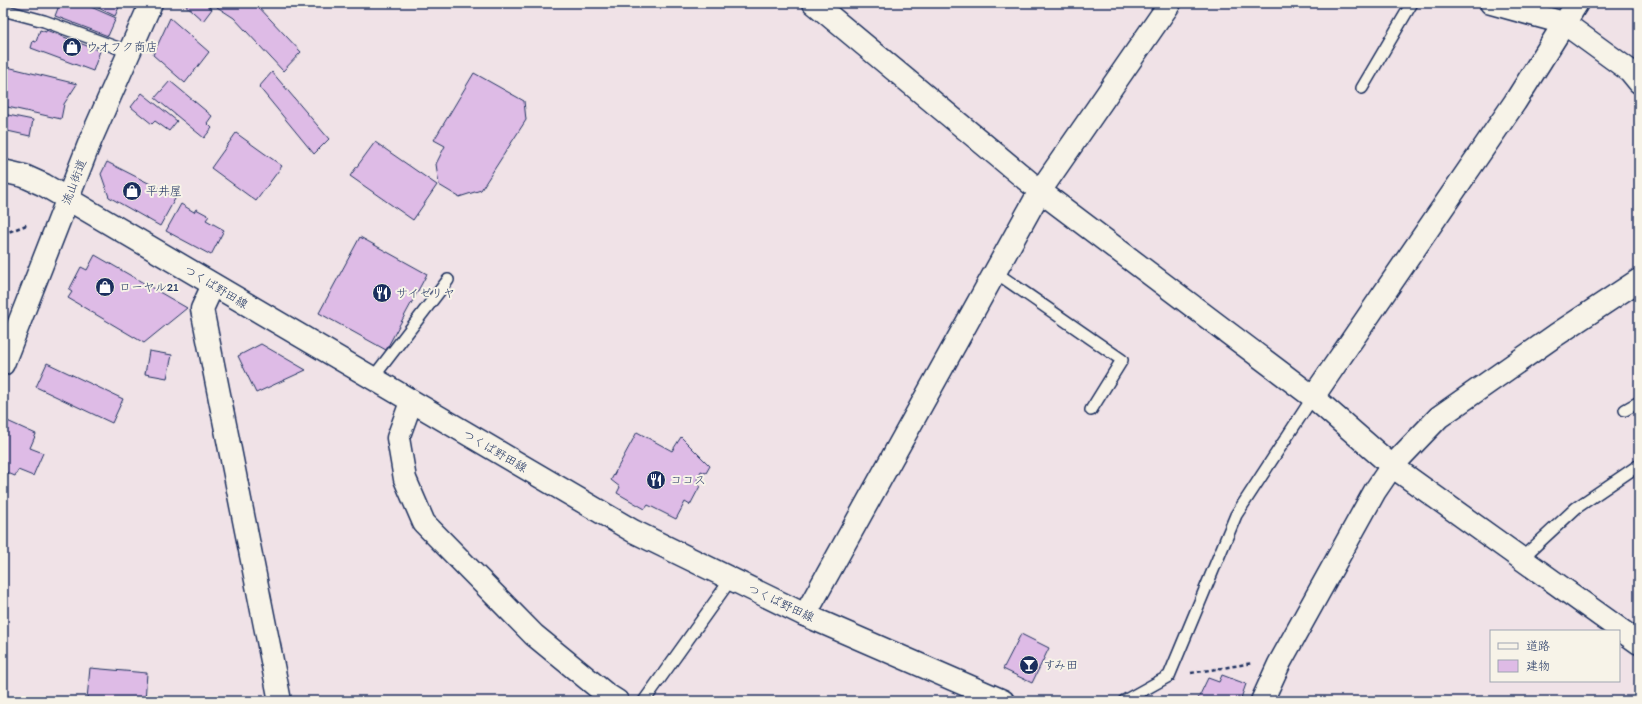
<svg xmlns="http://www.w3.org/2000/svg" width="1642" height="704" viewBox="0 0 1642 704" font-family="Itim,'Klee One',sans-serif">
<style>
.building{fill:#debbe6;stroke:#1b2f5e}
.lines{fill:none;stroke-linecap:round;stroke-linejoin:round}
.lane-casing{stroke:#1b2f5e;stroke-width:14}
.street-casing{stroke:#1b2f5e;stroke-width:25}
.secondary-casing{stroke:#1b2f5e;stroke-width:25}
.primary-casing{stroke:#1b2f5e;stroke-width:25}
.path{stroke:#1b2f5e;stroke-width:2.5;stroke-dasharray:4 3;stroke-linecap:butt}
.lane{stroke:#f7f3e8;stroke-width:11}
.street{stroke:#f7f3e8;stroke-width:22}
.secondary{stroke:#f7f3e8;stroke-width:22}
.primary{stroke:#f7f3e8;stroke-width:22}
.labels{text-anchor:middle;stroke-width:4;stroke-linejoin:round;paint-order:stroke}
.poi-label{font-size:12px;fill:#1b2f5e;stroke:#f7f3e8;text-anchor:start}
.street-label{font-size:12px;fill:#1b2f5e;stroke:#f7f3e8}
</style>
<rect width="100%" height="100%" fill="#f0e2e7"/>
<filter id="ink" filterUnits="userSpaceOnUse"><feTurbulence type="fractalNoise" baseFrequency=".025" numOctaves="2"/><feDisplacementMap in="SourceGraphic" scale="8" xChannelSelector="R" yChannelSelector="G"/><feConvolveMatrix kernelMatrix="1 2 1 2 8 2 1 2 1" color-interpolation-filters="sRGB"/></filter>
<g filter="url(#ink)">
<!-- building -->
<path class="building" d="M60,3H82L116,18L108,36L55,16Z
M88,3H121L115,16Z
M183,3H203L212,9L203,21Z
M219,3H255L301,52L283,71L234,18L217,7Z
M170,18L209,52L185,83L153,55Z
M40,30L46,32V30L100,51L93,71L31,48L33,41L36,42Z
M3,66L77,84L64,104L61,119L3,106Z
M272,72L329,139L314,154L259,87Z
M474,73L524,101L526,120L481,190L459,197L439,185L436,164L445,146L434,140Z
M170,81L212,116L207,123L212,128L204,138L155,98Z
M142,93L177,121L169,131L155,121L152,124L131,107Z
M3,114L33,120L30,136L3,130Z
M236,133L282,166L256,201L211,168Z
M375,142L437,185L413,220L350,176Z
M107,162L176,197L160,226L109,197L101,174Z
M181,204L194,212L196,209L209,216L206,220L224,230L211,255L166,231Z
M360,237L427,274L386,350L319,313Z
M95,255L187,308L144,343L68,298L72,292L69,290L81,267L87,270Z
M261,344L306,370L256,393L238,356Z
M149,351L172,355L167,378L145,374Z
M47,363L123,399L112,423L36,387Z
M3,419L36,434L30,448L43,453L33,476L18,470L15,476L3,471Z
M637,432L672,451L681,437L710,466L706,473L701,471L696,483L700,486L690,505L685,502L676,519L648,505L645,509L617,493L620,487L611,480Z
M1021,634L1049,648L1032,683L1003,669Z
M90,668L147,673L145,701L87,699Z
M1222,675L1246,684L1240,701H1197L1208,678L1219,682Z"/>
<g class="lines">
<defs>
<path id="lane" d="M3,10L44,21L129,52
M1362,88L1412,3
M995,272L1122,360L1091,410
M372,379L448,280
M1625,410L1639,402
M1521,559L1576,508L1639,465
M644,701L731,579
M1124,701L1169,676L1236,515L1313,397"/>
<path id="street" d="M814,3L1040,191L1313,397L1392,466L1639,643
M1491,3L1564,23L1630,71L1639,82
M213,285L202,309L280,701
M1313,397L1515,102L1577,3
M411,402L398,438L405,479L424,523L534,635L606,694L617,701"/>
<path id="secondary" d="M805,615L1040,191L1170,3
M1262,701L1279,664L1375,491L1392,466L1439,417L1556,335L1639,280"/>
<path id="primary" d="M3,171L24,176L44,185L633,531L805,615L1003,701
M3,364L91,139L151,3"/>
</defs>
<!-- lane casing -->
<use href="#lane" class="lane-casing"/>
<!-- street casing -->
<use href="#street" class="street-casing"/>
<!-- secondary casing -->
<use href="#secondary" class="secondary-casing"/>
<!-- primary casing -->
<use href="#primary" class="primary-casing"/>
<!-- path -->
<path class="path" d="M3,234L29,224
M1191,673L1253,663"/>
<!-- lane -->
<use href="#lane" class="lane"/>
<!-- street -->
<use href="#street" class="street"/>
<!-- secondary -->
<use href="#secondary" class="secondary"/>
<!-- primary -->
<use href="#primary" class="primary"/>
</g>
</g>
<!-- icons -->
<defs>
<symbol id="shop-disc" viewBox="-11 -11 22 22"><circle r="9.5" fill="#1b2f5e" stroke="#f7f3e8"/><path d="M-5-2.5h2.3a2.7 3.5 0 0 1 5.4 0H5L5.5 6h-11ZM-1.5-2.5h3a1.5 2.3 0 0 0-3 0Z" fill="#fff"/></symbol>
<symbol id="restaurant-disc" viewBox="-11 -11 22 22"><circle r="9.5" fill="#1b2f5e" stroke="#f7f3e8"/><path d="M-5-6h1v4h1v-4h1v4h1v-4h1v5L-1.5 .5V6h-2V.5L-5-1ZM5-6V6H3V1.5H1.5Q1.5-4 5-6Z" fill="#fff"/></symbol>
<symbol id="bar-disc" viewBox="-11 -11 22 22"><circle r="9.5" fill="#1b2f5e" stroke="#f7f3e8"/><path d="M-6-5H6L.8 .8V4.5H3.5V6h-7V4.5H-.8V.8Z" fill="#fff"/></symbol>
</defs>
<g fill-rule="evenodd">
<use href="#shop-disc" x="61" y="36" width="22" height="22"/>
<use href="#shop-disc" x="121" y="180" width="22" height="22"/>
<use href="#shop-disc" x="94" y="276" width="22" height="22"/>
<use href="#restaurant-disc" x="371" y="282" width="22" height="22"/>
<use href="#restaurant-disc" x="645" y="469" width="22" height="22"/>
<use href="#bar-disc" x="1018" y="654" width="22" height="22"/>
</g>
<g class="labels">
<!-- poi labels -->
<g class="poi-label">
<text x="86" y="51">ウオフク商店</text>
<text x="146" y="195">平井屋</text>
<text x="119" y="291">ローヤル21</text>
<text x="396" y="297">サイゼリヤ</text>
<text x="670" y="484">ココス</text>
<text x="1043" y="669">すみ田</text>
</g>
<!-- street labels -->
<g class="street-label">
<text transform="translate(74 182) rotate(-69)" y="4">流山街道</text>
<text transform="translate(216 287) rotate(31)" y="4">つくば野田線</text>
<text transform="translate(495 451) rotate(30)" y="4">つくば野田線</text>
<text transform="translate(781 603) rotate(25)" y="4">つくば野田線</text>
</g>
</g>
<!-- margin -->
<rect width="1642" height="704" fill="none" stroke="#f7f3e8" stroke-width="16"/>
<rect x="8" y="8" width="1626" height="688" fill="none" stroke="#1b2f5e" stroke-width="1.5" filter="url(#ink)"/>
<!-- legend -->
<rect x="1490" y="630" width="130" height="52" fill="#f7f3e8" stroke="#9fa5b1"/>
<rect x="1498" y="643" width="20" height="6" fill="#f7f3e8" stroke="#9fa5b1"/>
<text x="1526" y="650" font-size="12" fill="#1b2f5e">道路</text>
<rect x="1498" y="660" width="20" height="12" fill="#debbe6" stroke="#9fa5b1"/>
<text x="1526" y="670" font-size="12" fill="#1b2f5e">建物</text>
</svg>
